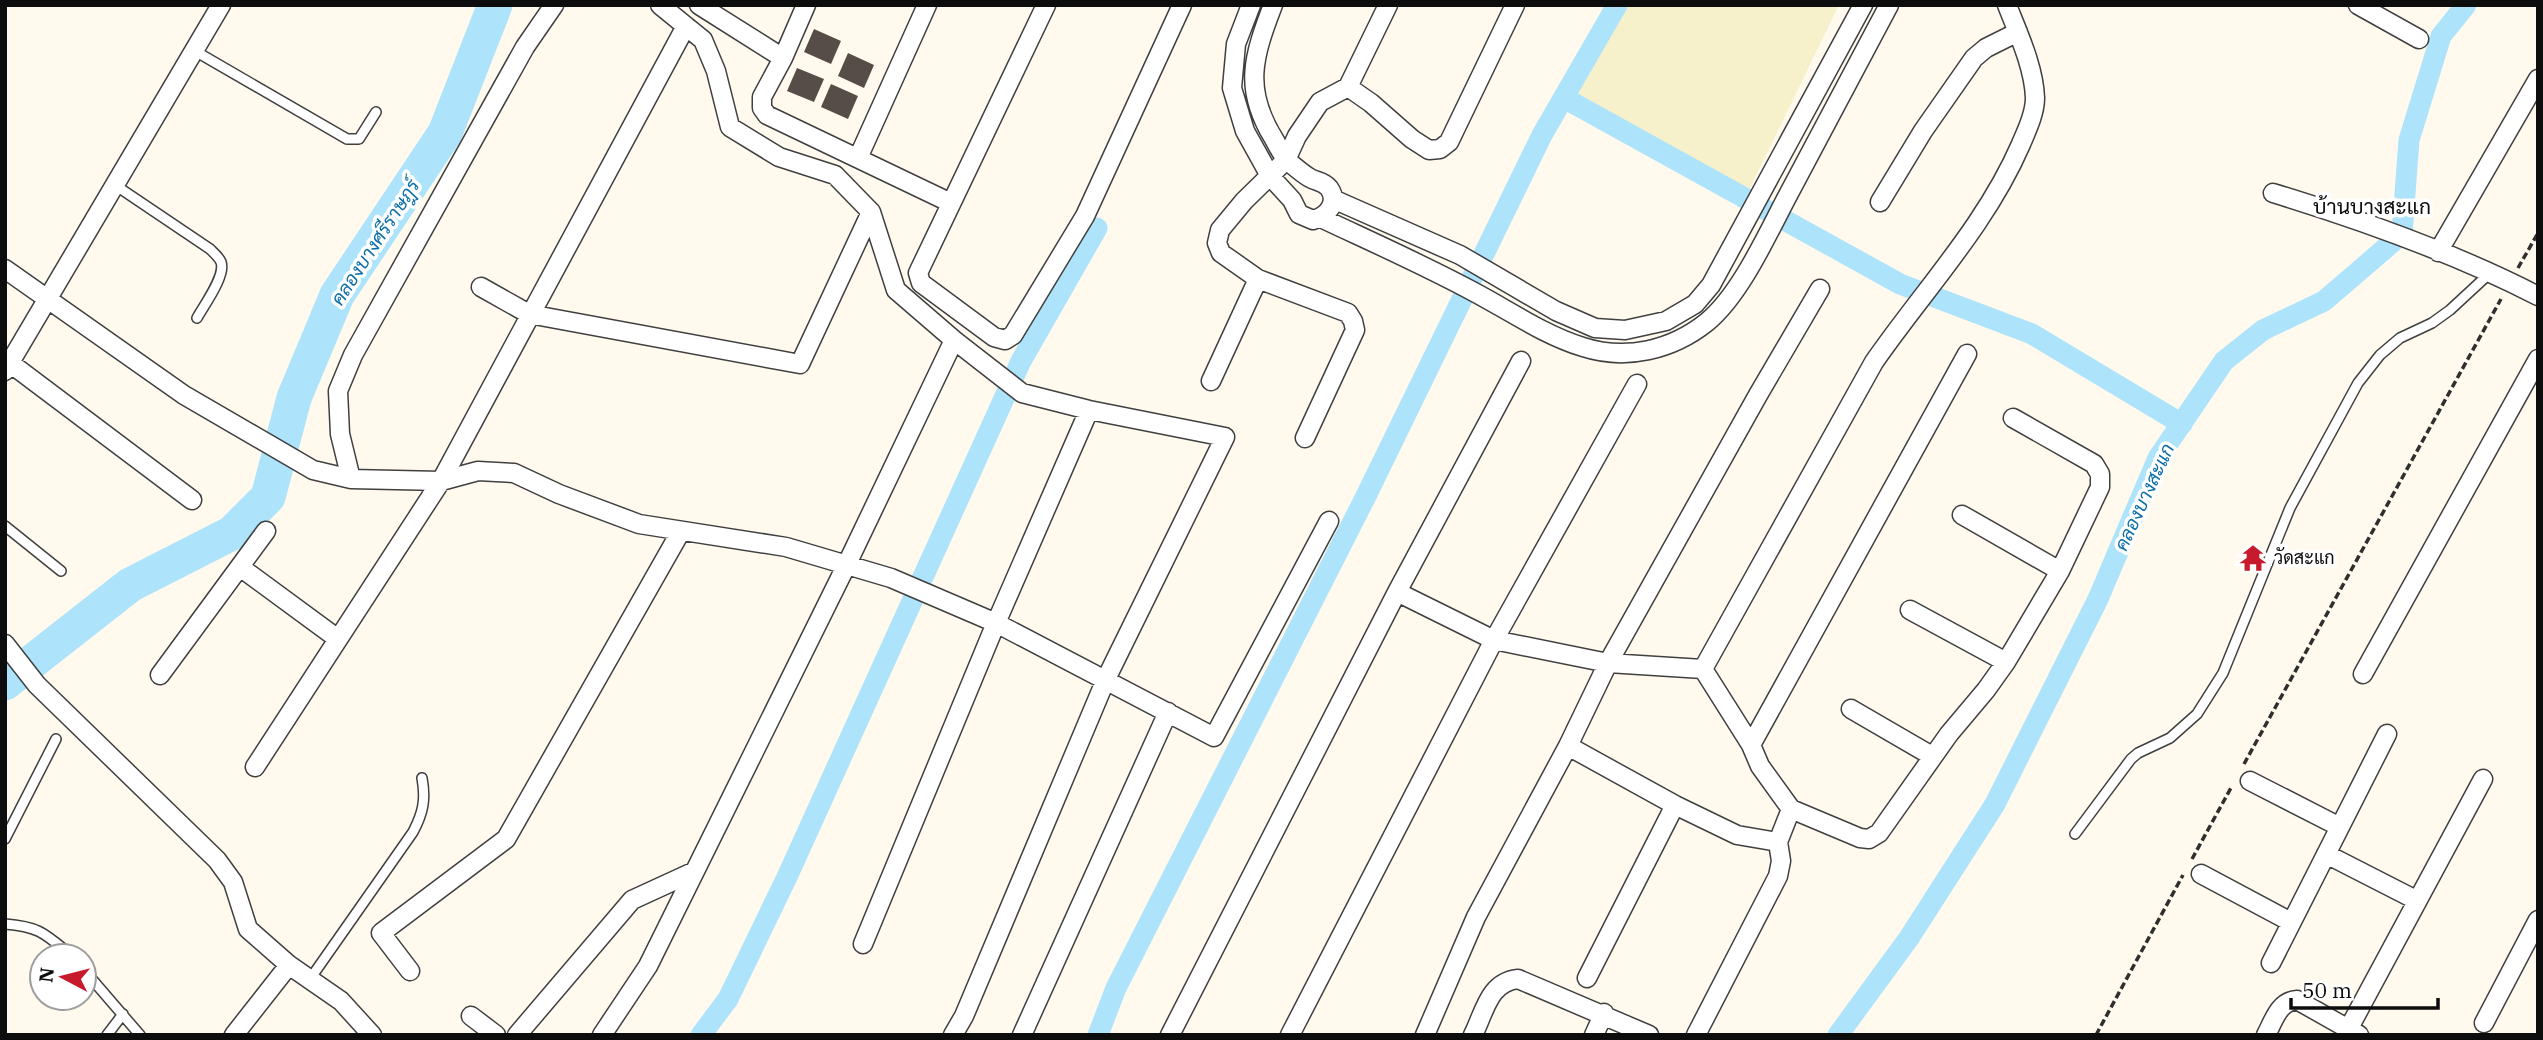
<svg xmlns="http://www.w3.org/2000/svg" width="2543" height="1040" viewBox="0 0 2543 1040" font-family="'IBM Plex Serif',Sarabun,serif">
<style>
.farmland{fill:#f7f1cb}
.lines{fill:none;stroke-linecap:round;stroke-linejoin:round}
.canal{stroke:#ade3fb;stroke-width:21}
.river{stroke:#ade3fb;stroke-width:35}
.building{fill:#574d48}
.lane-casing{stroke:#404040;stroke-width:12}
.street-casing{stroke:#404040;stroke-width:21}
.path{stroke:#2f2f2f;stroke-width:3.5;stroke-dasharray:7 3.5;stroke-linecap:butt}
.lane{stroke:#fff;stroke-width:9}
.street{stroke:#fff;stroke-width:18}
.labels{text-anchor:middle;stroke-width:7;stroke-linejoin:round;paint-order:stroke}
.poi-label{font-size:18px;fill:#0d0d0d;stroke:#fff;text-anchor:start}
.water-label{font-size:19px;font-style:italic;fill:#0c6ea9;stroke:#fff}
.quarter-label{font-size:21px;fill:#0d0d0d;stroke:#fff}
</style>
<rect width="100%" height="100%" fill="#fffaed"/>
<!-- farmland -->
<path class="farmland" d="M1623,5H1839L1749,190L1573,93Z"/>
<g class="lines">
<!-- canal -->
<path class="canal" d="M1564,98L1900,284L2032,334L2182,424
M701,1035L728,999L787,877L1021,361L1097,228
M1098,1035L1116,988L1366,496L1542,135L1617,5
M1838,1035L1909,938L1995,804L2098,599L2158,458L2224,361L2263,330L2324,301L2402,234L2409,140L2441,36L2466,5"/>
<!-- river -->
<path class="river" d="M5,683L130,585L232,533L268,497L294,398L337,295L445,133L495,5"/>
</g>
<!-- building -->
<path class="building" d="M814,29L841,41L831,64L804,52Z
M848,53L874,65L864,88L838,76Z
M797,68L824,79L814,102L787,91Z
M831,84L858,96L848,119L821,107Z"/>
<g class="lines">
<defs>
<path id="lane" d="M195,51L347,139H359L376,112
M115,185L210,249C214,253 219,257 221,262C226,276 204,305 197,318
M5,526L61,571
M2075,834L2131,759L2138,753L2170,738L2197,714L2223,673L2290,508L2358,383L2380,355L2400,338L2432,323L2450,310L2490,273
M5,839L56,739
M5,924C41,927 45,934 72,956
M84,970L140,1035
M310,979L413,832C423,813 426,800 422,778
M107,1035L123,1014"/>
<path id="street" d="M699,5L783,58
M806,5L783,58L762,97V108L767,115L951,203
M1046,5L918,273L921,283L994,337L1005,340L1013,335L1085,216L1182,5
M1251,5L1236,44L1232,88L1245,131L1270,176L1292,200L1299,214L1313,220C1328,216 1339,202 1329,188C1323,181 1317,182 1310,178C1303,174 1295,167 1289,162C1282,156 1278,146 1274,139C1243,89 1253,57 1273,5
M2358,5L2419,39
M1348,87L1388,5
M858,158L927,5
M2273,193C2361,220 2455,253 2538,296
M1333,199L1460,255L1556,311L1595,328L1625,330L1666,321L1695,304L1711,285L1863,5
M1880,202L1923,131L1974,58L1986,48L2018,32
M1321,218C1372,242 1424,265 1474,292C1510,311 1544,335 1583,347C1626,361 1672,350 1707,322C1740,295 1767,235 1787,197C1821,133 1855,69 1889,5
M2438,252L2538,79
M5,269L184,395L313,470L351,479L441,481L478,471L514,473L559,494L639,524L786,547L891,578L996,623L1214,737L1329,521
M481,287L529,314L800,364L871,212
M1967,354L1751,745L1760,766L1791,809L1860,838L1869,839L1879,833L1949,734L1986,690L2006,662L2060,571L2100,487V474L2094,464L2013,418
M10,363L192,500
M5,371L221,5
M1211,381L1258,279
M1305,438L1355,330L1353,321L1348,313L1258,279L1221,253L1217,243L1220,230L1244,201L1286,160L1297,136L1320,102L1348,87L1371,103L1412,139L1429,150L1440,149L1449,142L1515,5
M351,479L340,434L338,391L353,355L525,47L554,5
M1962,515L2060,571
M240,567L338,639
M1397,592L1494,640L1608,663L1703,669L1751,745
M1910,610L2006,662
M5,644L37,685L217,860L233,882L248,929L289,965L341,1001L372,1035
M1703,669L1874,362C1924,290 1986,225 2021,144C2027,130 2035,113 2035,98C2034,67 2018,33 2007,5
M2363,674L2538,359
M160,675L266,531
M1851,709L1932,756
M1568,746L1675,805L1737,835L1778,842L1791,809
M255,767L441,481L686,26
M2250,781L2340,827
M2326,854L2416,900
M2201,874L2291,922
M863,944L996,623L1089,410
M2271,963L2387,734
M410,971L381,933L506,839L681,531
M1587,978L1675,805
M471,1016L496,1035
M2484,1023L2538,920
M2349,1028L2483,779
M234,1035L289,965
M517,1035L632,900L693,872
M602,1035L648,966L846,566L954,340L896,290L871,212L835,175L779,157L730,127L716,71L703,40L660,5
M953,1035L964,1016L1106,679L1225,437L1089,410L1022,393L954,340
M1022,1035L1168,712
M1170,1035L1397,592L1521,361
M1290,1035L1494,640L1637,384
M1425,1035L1476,917L1568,746L1608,663L1758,395L1820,289
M1473,1035C1485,1011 1489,982 1518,979L1649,1035
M1594,1035L1604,1013
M1696,1035L1778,876L1781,861L1778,842
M2266,1035C2274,1020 2279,1001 2297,1000L2359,1035"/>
</defs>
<!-- lane casing -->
<use href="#lane" class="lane-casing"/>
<!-- street casing -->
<use href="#street" class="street-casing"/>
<!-- path -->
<path class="path" d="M2518,268L2538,233
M2244,764L2501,299
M2192,859L2232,786
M2096,1035L2183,875"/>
<!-- lane -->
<use href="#lane" class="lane"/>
<!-- street -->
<use href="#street" class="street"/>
</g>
<!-- icons -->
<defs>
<symbol id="temple-bare" viewBox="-9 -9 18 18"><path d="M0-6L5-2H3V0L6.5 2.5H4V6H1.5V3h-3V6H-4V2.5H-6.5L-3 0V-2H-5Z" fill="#c81a2d" stroke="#fff" stroke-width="2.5" paint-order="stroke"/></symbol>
</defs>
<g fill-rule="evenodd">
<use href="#temple-bare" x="2234" y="539" width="38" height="38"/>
</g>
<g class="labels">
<!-- poi labels -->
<g class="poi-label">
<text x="2274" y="564">วัดสะแก</text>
</g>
<!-- water labels -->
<g class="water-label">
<text transform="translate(375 242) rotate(-57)" y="7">คลองบางศรีราษฎร์</text>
<text transform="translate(2144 497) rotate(-65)" y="7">คลองบางสะแก</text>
</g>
<!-- quarter labels -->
<g class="quarter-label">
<text x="2372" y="214">บ้านบางสะแก</text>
</g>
</g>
<!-- border -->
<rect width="2543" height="1040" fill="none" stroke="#0d0d0d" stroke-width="14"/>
<!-- north arrow -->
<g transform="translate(63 977) rotate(277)"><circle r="33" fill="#ffffff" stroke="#9e9e9e" stroke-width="2"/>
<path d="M0-5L12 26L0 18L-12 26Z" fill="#c81a2d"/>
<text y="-10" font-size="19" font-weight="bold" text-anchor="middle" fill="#0d0d0d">N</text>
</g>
<!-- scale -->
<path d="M2291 998v10h147v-10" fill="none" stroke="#0d0d0d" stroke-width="3.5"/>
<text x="2302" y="998" font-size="21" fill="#0d0d0d" stroke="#ffffff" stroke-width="5" paint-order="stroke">50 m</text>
</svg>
